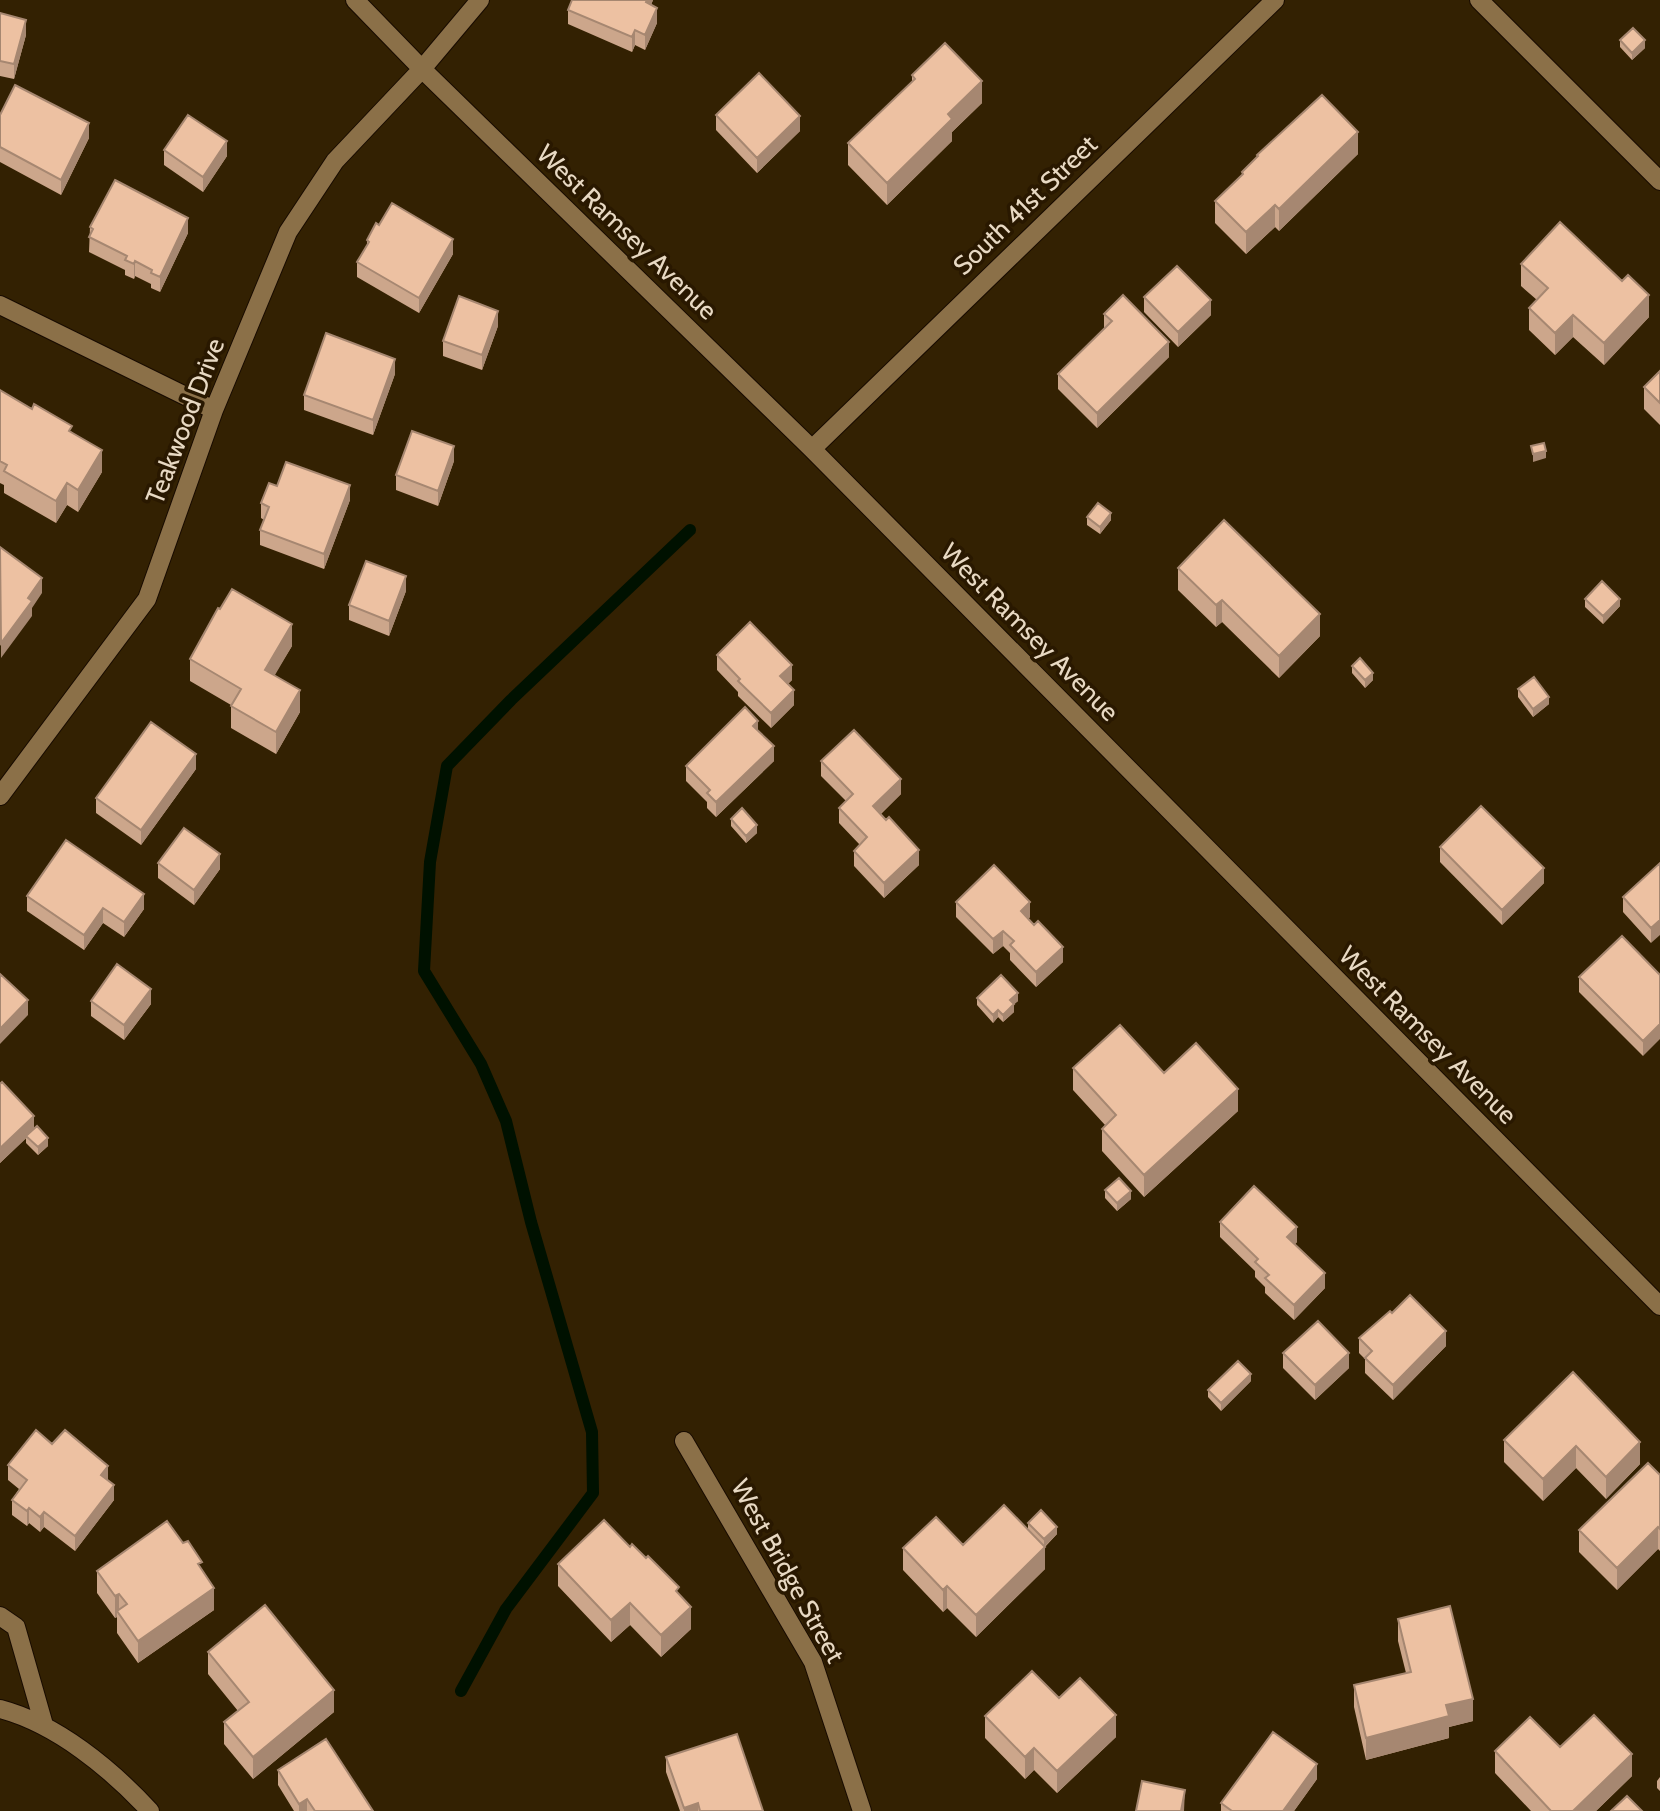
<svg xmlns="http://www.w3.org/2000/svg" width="1660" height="1811" viewBox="0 0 1660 1811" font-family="Cabin,sans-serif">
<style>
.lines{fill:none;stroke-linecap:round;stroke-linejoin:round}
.stream{stroke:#010;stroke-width:12}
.minor-casing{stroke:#180b00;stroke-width:20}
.minor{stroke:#8b7048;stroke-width:18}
.wall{fill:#cca68b}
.shaded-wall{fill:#a68771}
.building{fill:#edc1a2;stroke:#a68771;stroke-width:2}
.labels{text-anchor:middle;stroke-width:7;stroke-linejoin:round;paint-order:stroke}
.street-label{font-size:26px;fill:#e8d9c3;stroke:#291800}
</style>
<rect width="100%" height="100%" fill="#332102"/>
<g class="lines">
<!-- stream -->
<path class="stream" d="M461,1691L506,1609L593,1493L592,1432L531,1222L506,1121L481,1064L424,971L430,862L447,766L511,700L690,530"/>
<defs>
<path id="minor" d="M355,0L422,69L812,449L1660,1306
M1479,0L1660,181
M0,305L214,410
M812,449L1275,0
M0,796L147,599L214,410L288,232L335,161L422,69L480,0
M684,1441L813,1662L862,1811
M0,1616L16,1627L44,1725
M0,1709C57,1724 111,1769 150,1811"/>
</defs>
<!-- minor casing -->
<use href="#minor" class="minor-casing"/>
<!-- minor -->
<use href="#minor" class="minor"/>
</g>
<!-- wall -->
<path class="wall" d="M653,0L651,5L657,23L645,50L635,45L632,52L568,24V10Z
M0,13L26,35L14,79L0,76Z
M1620,40L1645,48L1632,60L1620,47Z
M912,75L982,103L952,132V141L887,205L848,165V143L912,82Z
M0,115L89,138L61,195L0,162Z
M716,115L800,131L757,173L716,130Z
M164,150L227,156L203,192L164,165Z
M1358,154L1279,231L1275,227L1246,254L1215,223V201L1242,175V172L1257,158V155Z
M379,225L453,254L419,313L357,277V262L367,246V240Z
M90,227L188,233L160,292L151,288V284L135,276L134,279L125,275V270L89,252Z
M1521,264L1622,281L1649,317L1604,365L1573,337L1555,355L1529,330V308L1537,300L1521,286Z
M1144,297L1211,315L1178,347L1144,312Z
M1104,314L1169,357L1097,428L1058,389V374L1104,329Z
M498,326L482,370L443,356V341Z
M1660,371V425L1644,409V387Z
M395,374L373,435L304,410V395Z
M0,390L72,432L102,472L78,512L67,505L56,523L4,493V485L0,483Z
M454,461L438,506L396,490V475Z
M277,486L350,500L324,569L260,545V530L264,520L261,518V503Z
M1087,517L1111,520L1100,534L1087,525Z
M1178,568L1320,636L1279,678L1222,622L1216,627L1178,590Z
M406,591L389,636L349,620V605Z
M1585,599L1620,606L1603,624L1585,607Z
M292,646L274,675L300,712L276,754L231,728V705L190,681V659Z
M717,655L792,680L788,684L794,705L771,728L738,696V692L717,670Z
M1352,666L1373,680L1365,688L1352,673Z
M1518,689L1549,704L1533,717L1518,697Z
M758,731L774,761L716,817L707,808V802L686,781V766Z
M821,761L901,794L881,814L919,865L884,898L854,866V851L860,845L839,823V808L846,801L821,776Z
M196,769L141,845L96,813V798Z
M731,819L757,833L746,843L731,826Z
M1440,847L1544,883L1502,925L1440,862Z
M158,863L220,869L194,905L158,878Z
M1660,863L1651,943L1623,912V897Z
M27,896L144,909L124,937L103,923L84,950L27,911Z
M956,902L1030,917L1028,919L1063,962L1036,987L1010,960V953L1003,946L993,954L956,917Z
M1660,975L1643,1056L1579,992V977Z
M977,998L1018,1001L1014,1004V1012L1003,1022L998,1017L993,1023L977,1005Z
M91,1001L151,1004L124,1040L91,1016Z
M1073,1068L1164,1073L1238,1111L1144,1197L1102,1151V1129L1105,1125L1073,1090Z
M0,1084L34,1129L48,1146L38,1155L26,1143V1138L0,1163Z
M1105,1190L1131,1199L1117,1211L1105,1198Z
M1220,1222L1297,1242L1295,1244L1325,1288L1294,1320L1265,1293V1287L1255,1277V1271L1220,1237Z
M1359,1338L1446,1346L1393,1400L1365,1373V1359L1359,1353Z
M1283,1353L1349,1368L1315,1400L1283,1368Z
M1573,1372L1640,1464L1606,1499L1576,1468L1543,1501L1504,1462V1440Z
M1251,1381L1221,1411L1208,1397V1390Z
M52,1444L108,1480L114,1500L75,1551L44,1527L40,1532L29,1523L27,1526L12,1515V1500L19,1489L8,1480V1465Z
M1660,1475V1551L1658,1549L1617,1590L1579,1552V1530Z
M1028,1523L1057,1534L1045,1547V1569L976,1637L947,1608L943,1612L903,1570V1548L963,1545L1028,1530Z
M630,1547L679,1595L691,1629L661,1657L630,1625L611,1642L558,1586V1564Z
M202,1570L214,1610L138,1663L117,1633V1617L115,1618L97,1593V1571Z
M1398,1619L1473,1721L1449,1727V1738L1366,1760L1354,1707V1685L1406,1673L1398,1641Z
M208,1652L334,1712L253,1779L224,1744V1722L238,1711L208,1674Z
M1059,1698L1116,1737L1057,1793L1034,1770L1025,1779L985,1738V1716Z
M1560,1747L1632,1776L1596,1811H1531L1495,1773V1751Z
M666,1757L763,1811H680L666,1772Z
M278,1770L373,1811H294L278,1785Z
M1660,1777V1791L1657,1788V1781Z
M1317,1779L1294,1811H1221V1803Z"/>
<!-- shaded-wall -->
<path class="shaded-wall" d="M647,0H653L646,17V2Z
M657,8V23L645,50V35Z
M26,20V35L14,79V64Z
M635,30V45L632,52V37Z
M1645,40V48L1632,60V53Z
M982,81V103L952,132V141L887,205V183L948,114Z
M800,116V131L757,173V158Z
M89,123V138L61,195V180Z
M1358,132V154L1279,231V209Z
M227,141V156L203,192V177Z
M1275,205V227L1246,254V232Z
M188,218V233L160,292V277Z
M453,239V254L419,313V298Z
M135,261V276L134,279V264Z
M1649,295V317L1604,365V343Z
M1211,300V315L1178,347V332Z
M498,311V326L482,370V355Z
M1573,315V337L1555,355V333Z
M1169,342V357L1097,428V413Z
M395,359V374L373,435V420Z
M454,446V461L438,506V491Z
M102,450V472L78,512V490Z
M1546,451V458L1533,462V454Z
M67,483V505L56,523V501Z
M350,485V500L324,569V554Z
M1111,513V520L1100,534V527Z
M406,576V591L389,636V621Z
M42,578V593L32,608V616L1,658V643L28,598Z
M1620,599V606L1603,624V616Z
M1222,600V622L1216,627V605Z
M1320,614V636L1279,678V656Z
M292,624V646L265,692V670Z
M792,665V680L780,691V676Z
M1373,673V680L1365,688V680Z
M300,690V712L276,754V732Z
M794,690V705L771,728V713Z
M1549,697V704L1533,717V709Z
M758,721V736L753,726Z
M774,746V761L716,817V802Z
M196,754V769L141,845V830Z
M901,779V794L873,821V806Z
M757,825V833L746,843V836Z
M919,850V865L884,898V883Z
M220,854V869L194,905V890Z
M1544,868V883L1502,925V910Z
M144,894V909L124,937V922Z
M1030,902V917L1021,926V911Z
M103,908V923L84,950V935Z
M1660,920V935L1651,943V928Z
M1003,931V946L993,954V939Z
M1063,947V962L1036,987V972Z
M151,989V1004L124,1040V1025Z
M1018,993V1001L1010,1008V1000Z
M28,1000V1015L0,1044V1029Z
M1014,1004V1012L1003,1022V1015Z
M998,1010V1017L993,1023V1015Z
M1660,1024V1039L1643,1056V1041Z
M1238,1089V1111L1144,1197V1175Z
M34,1116V1131L0,1163V1148Z
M48,1138V1146L38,1155V1147Z
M1131,1191V1199L1117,1211V1203Z
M1297,1227V1242L1287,1252V1237Z
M1325,1273V1288L1294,1320V1305Z
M1446,1331V1346L1393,1400V1385Z
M1349,1353V1368L1315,1400V1385Z
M1251,1374V1381L1221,1411V1403Z
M1640,1442V1464L1606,1499V1477Z
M1576,1446V1468L1543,1501V1479Z
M108,1466V1481L101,1475Z
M114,1485V1500L75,1551V1536Z
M29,1508V1523L27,1526V1511Z
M44,1512V1527L40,1532V1517Z
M1057,1527V1534L1044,1547V1539Z
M1658,1527V1549L1617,1590V1568Z
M1045,1547V1569L976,1637V1615Z
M947,1586V1608L943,1612V1590Z
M214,1588V1610L138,1663V1641Z
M119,1594V1615L117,1611V1617L115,1618V1596Z
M630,1603V1625L611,1642V1620Z
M691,1607V1629L661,1657V1635Z
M334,1690V1712L253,1779V1757Z
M1473,1699V1721L1449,1727V1738L1366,1760V1738L1446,1705Z
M1116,1715V1737L1057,1793V1771Z
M1034,1748V1770L1025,1779V1757Z
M1632,1754V1776L1596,1811H1573Z
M1317,1764V1779L1294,1811H1283Z
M1185,1790L1184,1811H1181Z
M307,1799V1811H299V1804Z
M698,1803V1811H684V1808Z"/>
<!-- building -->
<path class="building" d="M572,0H647L646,2L657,8L645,35L635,30L632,37L568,10Z
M0,13L26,20L14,64L0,61Z
M1633,28L1645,40L1632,53L1620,40Z
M945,43L982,81L948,114L952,119L887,183L848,143L915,79L912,75Z
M759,73L800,116L757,158L716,115Z
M15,85L89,123L61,180L0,147V115Z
M1322,95L1358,132L1279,209L1275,205L1246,232L1215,201L1243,174L1242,172L1258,156L1257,155Z
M188,115L227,141L203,177L164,150Z
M115,180L188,218L160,277L151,273L152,270L135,261L134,264L125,260L127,256L89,237L93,229L90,227Z
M392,203L453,239L419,298L357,262L369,242L367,240L376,223L379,225Z
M1560,222L1622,281L1628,275L1649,295L1604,343L1573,315L1555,333L1529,308L1548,288L1521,264Z
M1177,266L1211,300L1178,332L1144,297Z
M1123,295L1169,342L1097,413L1058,374L1112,321L1104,314Z
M459,296L498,311L482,355L443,341Z
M326,333L395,359L373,420L304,395Z
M1660,371V403L1644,387Z
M0,390L32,409L34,404L72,426L69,431L102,450L78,490L67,483L56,501L4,471L7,465L0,461Z
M412,431L454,446L438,491L396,475Z
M1544,443L1546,451L1533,454L1531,446Z
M286,462L350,485L324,554L260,530L269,507L261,503L269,483L277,486Z
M1098,503L1111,513L1100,527L1087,517Z
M1224,520L1320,614L1279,656L1222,600L1216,605L1178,568Z
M0,547L42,578L28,598L32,601L1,643Z
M366,561L406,576L389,621L349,605Z
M1602,581L1620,599L1603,616L1585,599Z
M232,589L292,624L265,670L300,690L276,732L231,706L241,689L190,659L218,608L220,609Z
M750,622L792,665L780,676L794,690L771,713L738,681L740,679L717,655Z
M1360,658L1373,673L1365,680L1352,666Z
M1534,677L1549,697L1533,709L1518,689Z
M745,707L758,721L753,726L774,746L716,802L707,793L710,790L686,766Z
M151,722L196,754L141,830L96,798Z
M854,730L901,779L873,806L886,820L889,817L919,850L884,883L854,851L867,837L839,808L853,794L821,761Z
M1481,806L1544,868L1502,910L1440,847Z
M742,808L757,825L746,836L731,819Z
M184,828L220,854L194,890L158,863Z
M66,840L144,894L124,922L103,908L84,935L27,896Z
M1660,863V920L1651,928L1623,897Z
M994,865L1030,902L1021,911L1034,925L1038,921L1063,947L1036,972L1010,945L1014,941L1003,931L993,939L956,902Z
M1622,936L1660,975V1024L1643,1041L1579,977Z
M117,964L151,989L124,1025L91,1001Z
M0,974L28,1000L0,1029Z
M1001,975L1018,993L1010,1000L1014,1004L1003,1015L998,1010L993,1015L977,998Z
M1120,1025L1164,1073L1196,1043L1238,1089L1144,1175L1102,1129L1116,1115L1073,1068Z
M2,1082L34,1116L0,1148V1084Z
M37,1126L48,1138L38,1147L26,1136Z
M1119,1178L1131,1191L1117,1203L1105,1190Z
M1254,1186L1297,1227L1287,1237L1325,1273L1294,1305L1265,1278L1269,1275L1255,1262L1258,1259L1220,1222Z
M1410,1295L1446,1331L1393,1385L1365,1358L1372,1351L1359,1338L1390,1311L1392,1313Z
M1318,1321L1349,1353L1315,1385L1283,1353Z
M1238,1361L1251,1374L1221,1403L1208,1390Z
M1573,1372L1640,1442L1606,1477L1576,1446L1543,1479L1504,1440Z
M36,1430L52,1444L65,1430L108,1466L101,1475L114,1485L75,1536L44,1512L40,1517L29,1508L27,1511L12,1500L27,1480L8,1465Z
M1648,1463L1660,1475V1529L1658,1527L1617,1568L1579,1530Z
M1004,1505L1045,1547L976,1615L947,1586L943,1590L903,1548L936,1517L963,1545Z
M1041,1510L1057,1527L1044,1539L1028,1523Z
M604,1520L630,1547L632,1544L646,1558L648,1556L679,1587L676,1591L691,1607L661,1635L630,1603L611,1620L558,1564Z
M167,1521L183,1543L188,1541L202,1562L198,1564L214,1588L138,1641L117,1611L127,1604L119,1594L115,1596L97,1571Z
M265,1605L334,1690L253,1757L224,1722L249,1702L208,1652Z
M1450,1606L1473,1699L1446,1705L1449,1716L1366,1738L1354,1685L1411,1672L1398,1619Z
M1032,1671L1059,1698L1080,1678L1116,1715L1057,1771L1034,1748L1025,1757L985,1716Z
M1594,1715L1632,1754L1573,1811H1551L1495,1751L1530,1717L1560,1747Z
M1273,1732L1317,1764L1283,1811H1232L1221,1803Z
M737,1734L763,1811H700L698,1803L684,1808L666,1757Z
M326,1739L373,1811H315L307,1799L299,1804L278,1770Z
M1142,1781L1185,1790L1181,1811H1136Z
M1627,1796L1642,1811H1611Z"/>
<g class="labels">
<!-- street labels -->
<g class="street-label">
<text transform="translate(1025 205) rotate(-44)" y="9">South 41st Street</text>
<text transform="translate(627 232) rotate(44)" y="9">West Ramsey Avenue</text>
<text transform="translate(185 421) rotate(-69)" y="9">Teakwood Drive</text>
<text transform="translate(1030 632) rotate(45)" y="9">West Ramsey Avenue</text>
<text transform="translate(1428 1035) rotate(45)" y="9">West Ramsey Avenue</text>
<text transform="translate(788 1571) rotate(61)" y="9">West Bridge Street</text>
</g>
</g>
</svg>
